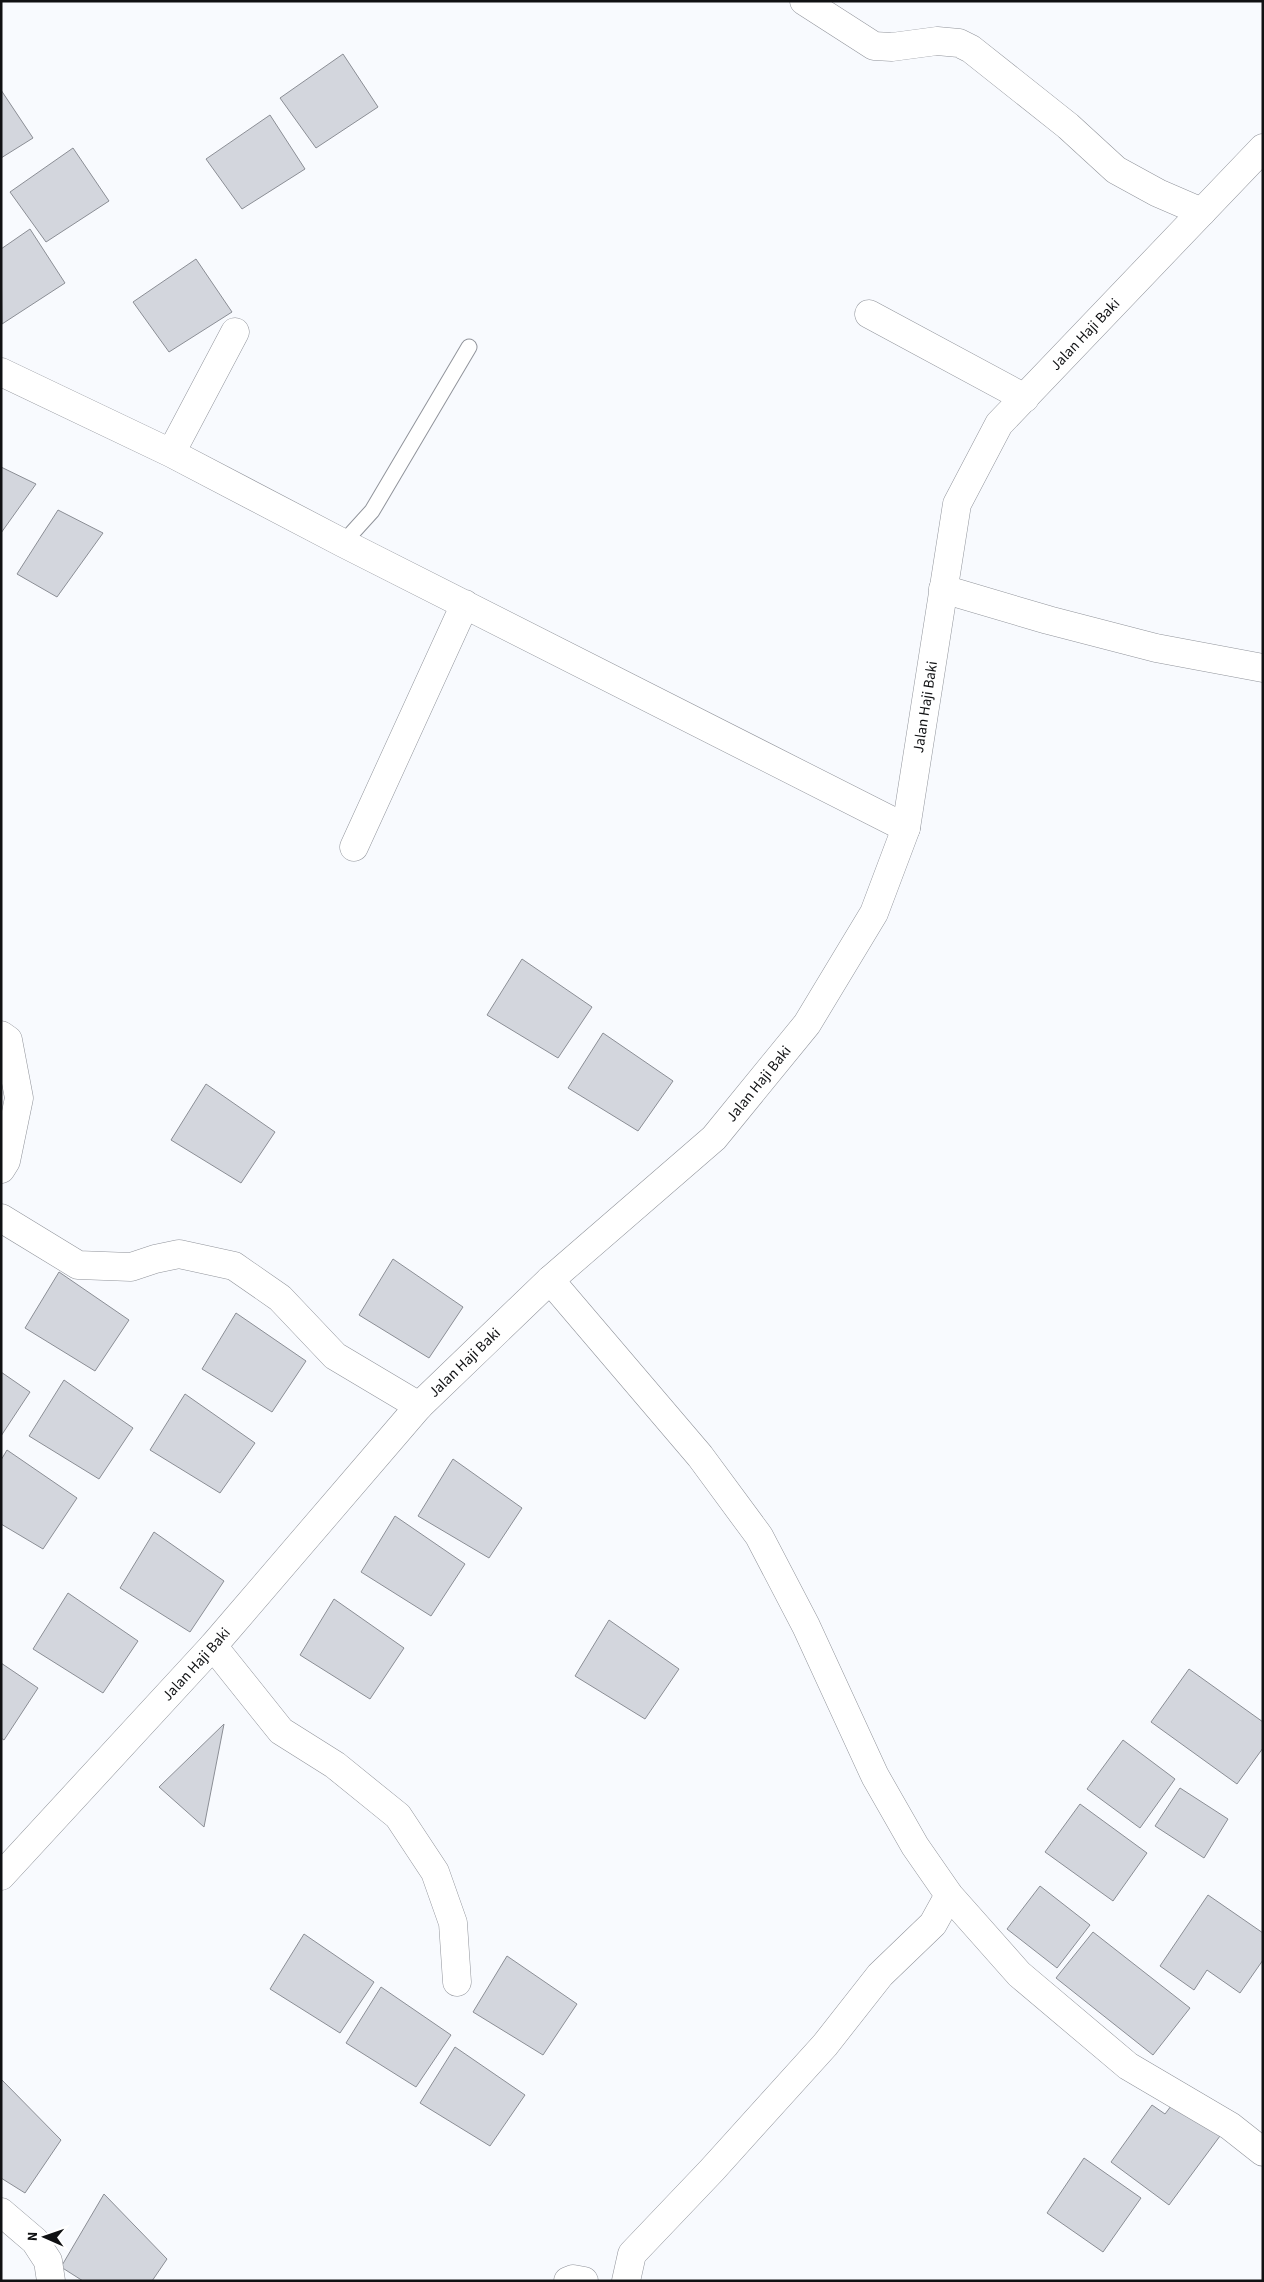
<svg xmlns="http://www.w3.org/2000/svg" width="1264" height="2282" viewBox="0 0 1264 2282" font-family="'Source Sans 3',sans-serif">
<style>
.building{fill:#d3d6dd;stroke:#8b8e95}
.lines{fill:none;stroke-linecap:round;stroke-linejoin:round}
.service-casing{stroke:#91949b;stroke-width:17}
.minor-casing{stroke:#91949b;stroke-width:29}
.tertiary-casing{stroke:#91949b;stroke-width:29}
.service{stroke:#fff;stroke-width:15}
.minor{stroke:#fff;stroke-width:28}
.tertiary{stroke:#fff;stroke-width:28}
.labels{text-anchor:middle;stroke-width:4;stroke-linejoin:round;paint-order:stroke}
.street-label{font-size:15px;fill:#101113;stroke:#fff}
</style>
<rect width="100%" height="100%" fill="#f8fafe"/>
<!-- building -->
<path class="building" d="M343,54L378,107L316,148L280,98Z
M1,90L33,138L1,158Z
M270,115L305,169L242,209L206,159Z
M73,148L109,201L46,242L10,192Z
M30,229L65,283L2,324L1,249Z
M196,259L232,312L169,352L133,302Z
M1,467L36,484L1,533Z
M58,510L103,533L57,597L17,574Z
M522,959L592,1007L558,1058L487,1015Z
M603,1033L673,1081L638,1131L568,1088Z
M206,1084L275,1132L241,1183L171,1140Z
M393,1259L463,1307L429,1358L359,1315Z
M59,1272L129,1320L95,1371L25,1328Z
M236,1313L306,1361L272,1412L202,1369Z
M1,1372L30,1392L1,1436Z
M64,1380L133,1428L99,1479L29,1436Z
M185,1394L255,1443L220,1493L150,1450Z
M7,1450L77,1498L43,1549L1,1524V1460Z
M453,1459L522,1508L489,1558L418,1516Z
M395,1516L465,1564L431,1616L361,1572Z
M154,1532L224,1581L190,1632L120,1588Z
M68,1593L138,1641L103,1693L33,1649Z
M334,1599L404,1648L370,1699L300,1655Z
M609,1620L679,1669L645,1719L575,1676Z
M1,1663L38,1688L4,1740L1,1738Z
M1189,1669L1263,1722V1748L1237,1784L1151,1722Z
M224,1724L204,1827L159,1787Z
M1123,1740L1175,1779L1140,1828L1087,1789Z
M1180,1788L1228,1819L1204,1858L1155,1826Z
M1080,1804L1147,1853L1113,1901L1045,1852Z
M1040,1886L1090,1925L1057,1968L1007,1929Z
M1208,1895L1263,1933V1960L1240,1993L1207,1970L1194,1990L1160,1966Z
M1093,1932L1190,2008L1153,2055L1056,1978Z
M304,1934L374,1982L340,2033L270,1989Z
M507,1956L577,2004L543,2055L473,2012Z
M381,1987L451,2035L416,2087L346,2043Z
M455,2047L525,2095L490,2146L420,2103Z
M1,2079L61,2140L25,2193L1,2178Z
M1174,2102L1220,2136L1169,2205L1111,2162L1152,2105L1165,2114Z
M1084,2158L1141,2198L1103,2252L1047,2213Z
M104,2194L167,2259L152,2281H83L61,2267Z"/>
<g class="lines">
<defs>
<path id="service" d="M343,543L372,511L469,347"/>
<path id="minor" d="M804,1L874,46L892,47L937,41L959,43L971,49L1068,126L1116,170L1158,193L1202,212
M869,314L1025,398
M1,372L171,453L343,543L906,828
M171,453L235,332
M943,589L1048,620L1156,648L1263,668
M354,847L465,604
M1,1035L8,1040L19,1098L6,1161L1,1169
M1,1218L78,1265L131,1267L155,1259L179,1254L234,1266L280,1298L335,1356L419,1406
M550,1280L700,1456L759,1536L806,1626L875,1776L915,1846L949,1895L1019,1974L1128,2066L1230,2126L1263,2152
M213,1646L281,1731L335,1765L398,1816L435,1872L453,1923L457,1982
M1,2212L35,2241L48,2261L51,2281
M568,2281L573,2279L584,2281
M626,2281L632,2254L712,2170L825,2045L880,1975L933,1924L949,1895"/>
<g id="tertiary">
<path id="s1" d="M1,1876L213,1646L419,1406L550,1280L714,1138L807,1024L874,913L906,828L957,504L999,424L1263,148"/>
</g>
</defs>
<!-- service casing -->
<use href="#service" class="service-casing"/>
<!-- minor casing -->
<use href="#minor" class="minor-casing"/>
<!-- tertiary casing -->
<use href="#tertiary" class="tertiary-casing"/>
<!-- service -->
<use href="#service" class="service"/>
<!-- minor -->
<use href="#minor" class="minor"/>
<!-- tertiary -->
<use href="#tertiary" class="tertiary"/>
</g>
<g class="labels">
<!-- street labels -->
<g class="street-label">
<text dy="5" stroke="none"><textPath href="#s1" startOffset="1938">Jalan Haji Baki</textPath></text>
<text dy="5" stroke="none"><textPath href="#s1" startOffset="1518">Jalan Haji Baki</textPath></text>
<text dy="5" stroke="none"><textPath href="#s1" startOffset="1098">Jalan Haji Baki</textPath></text>
<text dy="5" stroke="none"><textPath href="#s1" startOffset="692">Jalan Haji Baki</textPath></text>
<text dy="5" stroke="none"><textPath href="#s1" startOffset="288">Jalan Haji Baki</textPath></text>
</g>
</g>
<!-- border -->
<rect width="1264" height="2282" fill="none" stroke="#101113" stroke-width="5"/>
<!-- north arrow -->
<g transform="translate(45 2237) rotate(272)" stroke="#ffffff" stroke-width="4" paint-order="stroke">
<path d="M0-4L9 19L0 12L-9 19Z" fill="#101113"/>
<text y="-8" font-size="14" font-weight="bold" text-anchor="middle" fill="#101113">N</text>
</g>
</svg>
